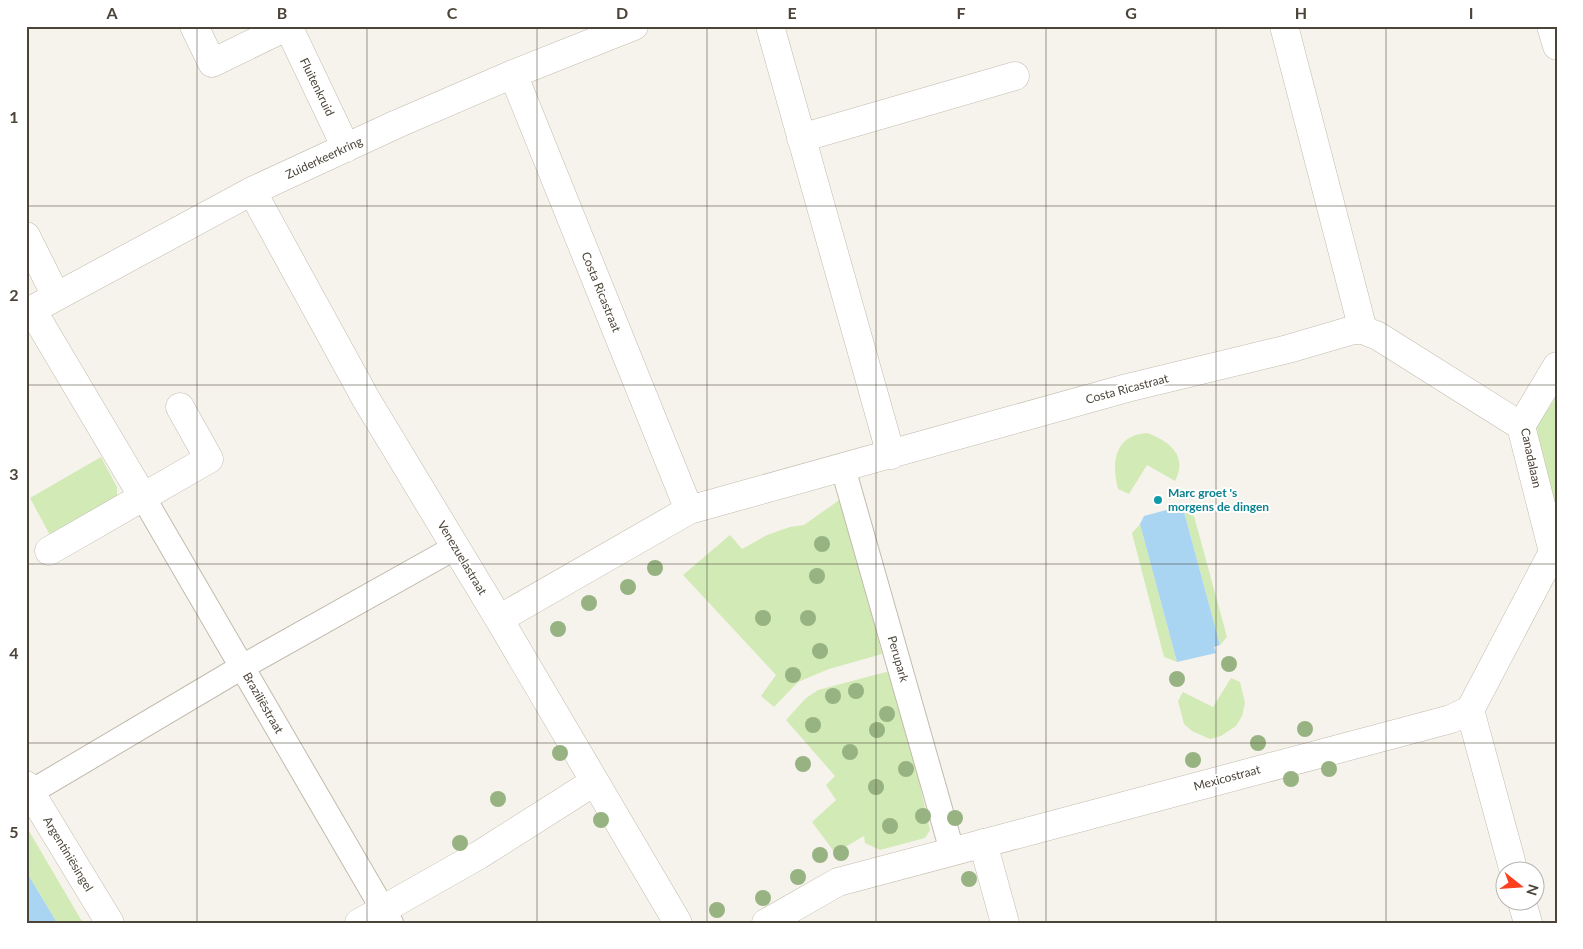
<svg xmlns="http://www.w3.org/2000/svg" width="1583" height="949" viewBox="0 0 1583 949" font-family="Lato,sans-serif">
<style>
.green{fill:#d2eab5}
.water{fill:#a9d4f2}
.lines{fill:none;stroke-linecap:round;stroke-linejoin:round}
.pedestrian-casing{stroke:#c2bbae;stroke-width:26}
.minor-casing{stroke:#c2bbae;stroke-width:29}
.pedestrian{stroke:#fff;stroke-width:24}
.minor{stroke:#fff;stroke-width:28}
.tree{fill:#97b381}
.grid{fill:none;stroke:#4b4439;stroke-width:1;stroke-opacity:0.55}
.culture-dot{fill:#0f9aa8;stroke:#fff;stroke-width:2}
.labels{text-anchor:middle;stroke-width:4;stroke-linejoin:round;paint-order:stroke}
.street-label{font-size:12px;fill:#4b4439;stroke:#fff}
.culture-label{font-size:12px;font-weight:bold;fill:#0d838f;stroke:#fff;text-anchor:start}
.neatline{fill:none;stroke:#4b4439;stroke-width:2}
.grid-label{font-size:16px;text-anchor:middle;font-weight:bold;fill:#4b4439}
</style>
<rect width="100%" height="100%" fill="#f6f3ec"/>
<!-- green -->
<path class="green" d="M1557,396V514L1534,429Z
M1147,433C1170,441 1188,456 1175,481L1147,465L1129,494L1118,489C1111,462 1115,435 1147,433Z
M101,457L117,487V496L51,537L30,498Z
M842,498L882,654L829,669L798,682L774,707L761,696L776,675L683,575L730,535L742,549L767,535L790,527L804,525Z
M1184,512L1194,516L1227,637L1220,645Z
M1140,524L1177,662L1164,657L1132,533Z
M886,672L895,676L930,830L925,838L880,850L865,843L864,836L835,853L812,822L836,800L826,785L835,776L786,720L806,698L818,690Z
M1231,678L1240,682L1245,703L1242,716L1236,726L1221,736L1210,739L1192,731L1184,724L1178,701L1183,692L1213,707Z
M26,826L83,923H57L26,871Z"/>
<!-- water -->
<path class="water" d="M1174,508L1184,512L1220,645L1214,647L1216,653L1177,662L1140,524L1144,516Z
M26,871L57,923H26Z"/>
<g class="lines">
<defs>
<path id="pedestrian" d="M843,468L952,851
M143,497L391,923
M31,792L242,667L456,547"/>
<path id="minor" d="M194,26L212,63L288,26L346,148
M770,26L891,455
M1284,26L1363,330
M1551,26L1557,46
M513,74L689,510
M801,138L1015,76
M252,191L366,399L499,619L678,923
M26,236L56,296
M32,310L143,497
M26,313L252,191L397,124L513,74L634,26
M1557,366L1521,426L1553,552L1557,554
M49,551L209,459L180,407
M499,619L689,510L1127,388L1288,349L1353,330H1363L1378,336L1521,426
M1470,710L1514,872
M26,785L110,923
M983,843L1005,923
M1522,902L1528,923
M359,923L479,855L594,782
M766,923L838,882L1451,719L1470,710L1553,552"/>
</defs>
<!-- pedestrian casing -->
<use href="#pedestrian" class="pedestrian-casing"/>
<!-- minor casing -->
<use href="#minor" class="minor-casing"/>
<!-- pedestrian -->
<use href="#pedestrian" class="pedestrian"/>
<!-- minor -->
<use href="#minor" class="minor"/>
</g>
<!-- trees -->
<g class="tree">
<circle cx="822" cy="544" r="8"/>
<circle cx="655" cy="568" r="8"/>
<circle cx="817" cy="576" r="8"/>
<circle cx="628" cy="587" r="8"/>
<circle cx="589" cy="603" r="8"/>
<circle cx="763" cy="618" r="8"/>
<circle cx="808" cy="618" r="8"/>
<circle cx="558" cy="629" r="8"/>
<circle cx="820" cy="651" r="8"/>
<circle cx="1229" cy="664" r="8"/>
<circle cx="793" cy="675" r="8"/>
<circle cx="1177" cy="679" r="8"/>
<circle cx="856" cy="691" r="8"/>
<circle cx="833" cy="696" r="8"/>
<circle cx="887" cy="714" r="8"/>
<circle cx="813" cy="725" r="8"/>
<circle cx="1305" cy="729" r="8"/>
<circle cx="877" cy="730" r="8"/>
<circle cx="1258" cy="743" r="8"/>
<circle cx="850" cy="752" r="8"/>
<circle cx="560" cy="753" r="8"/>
<circle cx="1193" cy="760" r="8"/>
<circle cx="803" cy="764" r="8"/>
<circle cx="906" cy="769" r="8"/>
<circle cx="1329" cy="769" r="8"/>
<circle cx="1291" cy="779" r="8"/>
<circle cx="876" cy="787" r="8"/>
<circle cx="498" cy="799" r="8"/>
<circle cx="923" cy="816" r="8"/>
<circle cx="955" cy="818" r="8"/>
<circle cx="601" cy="820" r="8"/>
<circle cx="890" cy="826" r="8"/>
<circle cx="460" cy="843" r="8"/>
<circle cx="841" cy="853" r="8"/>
<circle cx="820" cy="855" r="8"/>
<circle cx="798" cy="877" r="8"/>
<circle cx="969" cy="879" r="8"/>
<circle cx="763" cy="898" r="8"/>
<circle cx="717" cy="910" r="8"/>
</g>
<!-- grid -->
<path class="grid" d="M197,26V923M367,26V923M537,26V923M707,26V923M876,26V923M1046,26V923M1216,26V923M1386,26V923M26,206H1557M26,385H1557M26,564H1557M26,743H1557"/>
<!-- markers -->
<circle class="culture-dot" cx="1158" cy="500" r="5"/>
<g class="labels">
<!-- street labels -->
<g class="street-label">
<text transform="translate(317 87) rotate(64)" y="4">Fluitenkruid</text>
<text transform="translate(324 158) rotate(-25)" y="4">Zuiderkeerkring</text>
<text transform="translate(601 292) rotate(68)" y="4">Costa Ricastraat</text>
<text transform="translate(1127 389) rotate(-15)" y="4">Costa Ricastraat</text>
<text transform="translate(1531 458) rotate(78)" y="4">Canadalaan</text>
<text transform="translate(462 558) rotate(59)" y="4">Venezuelastraat</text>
<text transform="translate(898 659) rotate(74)" y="4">Perupark</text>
<text transform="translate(263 703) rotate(60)" y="4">Braziliëstraat</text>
<text transform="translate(1227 778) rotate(-15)" y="4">Mexicostraat</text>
<text transform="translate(68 854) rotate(59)" y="4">Argentiniësingel</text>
</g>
<!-- culture labels -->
<g class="culture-label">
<text x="1168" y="497">Marc groet 's<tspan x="1168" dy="14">morgens de dingen</tspan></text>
</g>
</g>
<!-- border -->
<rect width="1583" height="949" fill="none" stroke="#ffffff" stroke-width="55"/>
<!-- north arrow -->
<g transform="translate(1520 886) rotate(107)"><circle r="24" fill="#ffffff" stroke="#b7b4b0"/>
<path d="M0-4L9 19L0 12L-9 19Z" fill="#fc3f1d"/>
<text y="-8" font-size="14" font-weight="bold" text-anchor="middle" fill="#4b4439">N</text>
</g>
<rect x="28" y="28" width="1528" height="894" class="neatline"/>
<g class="grid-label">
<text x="112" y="19">A</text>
<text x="282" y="19">B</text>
<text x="452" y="19">C</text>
<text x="622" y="19">D</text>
<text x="792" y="19">E</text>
<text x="961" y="19">F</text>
<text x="1131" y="19">G</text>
<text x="1301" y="19">H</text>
<text x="1471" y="19">I</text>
<text x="14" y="123">1</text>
<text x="14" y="301">2</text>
<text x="14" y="480">3</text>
<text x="14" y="659">4</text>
<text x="14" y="838">5</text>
</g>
</svg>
